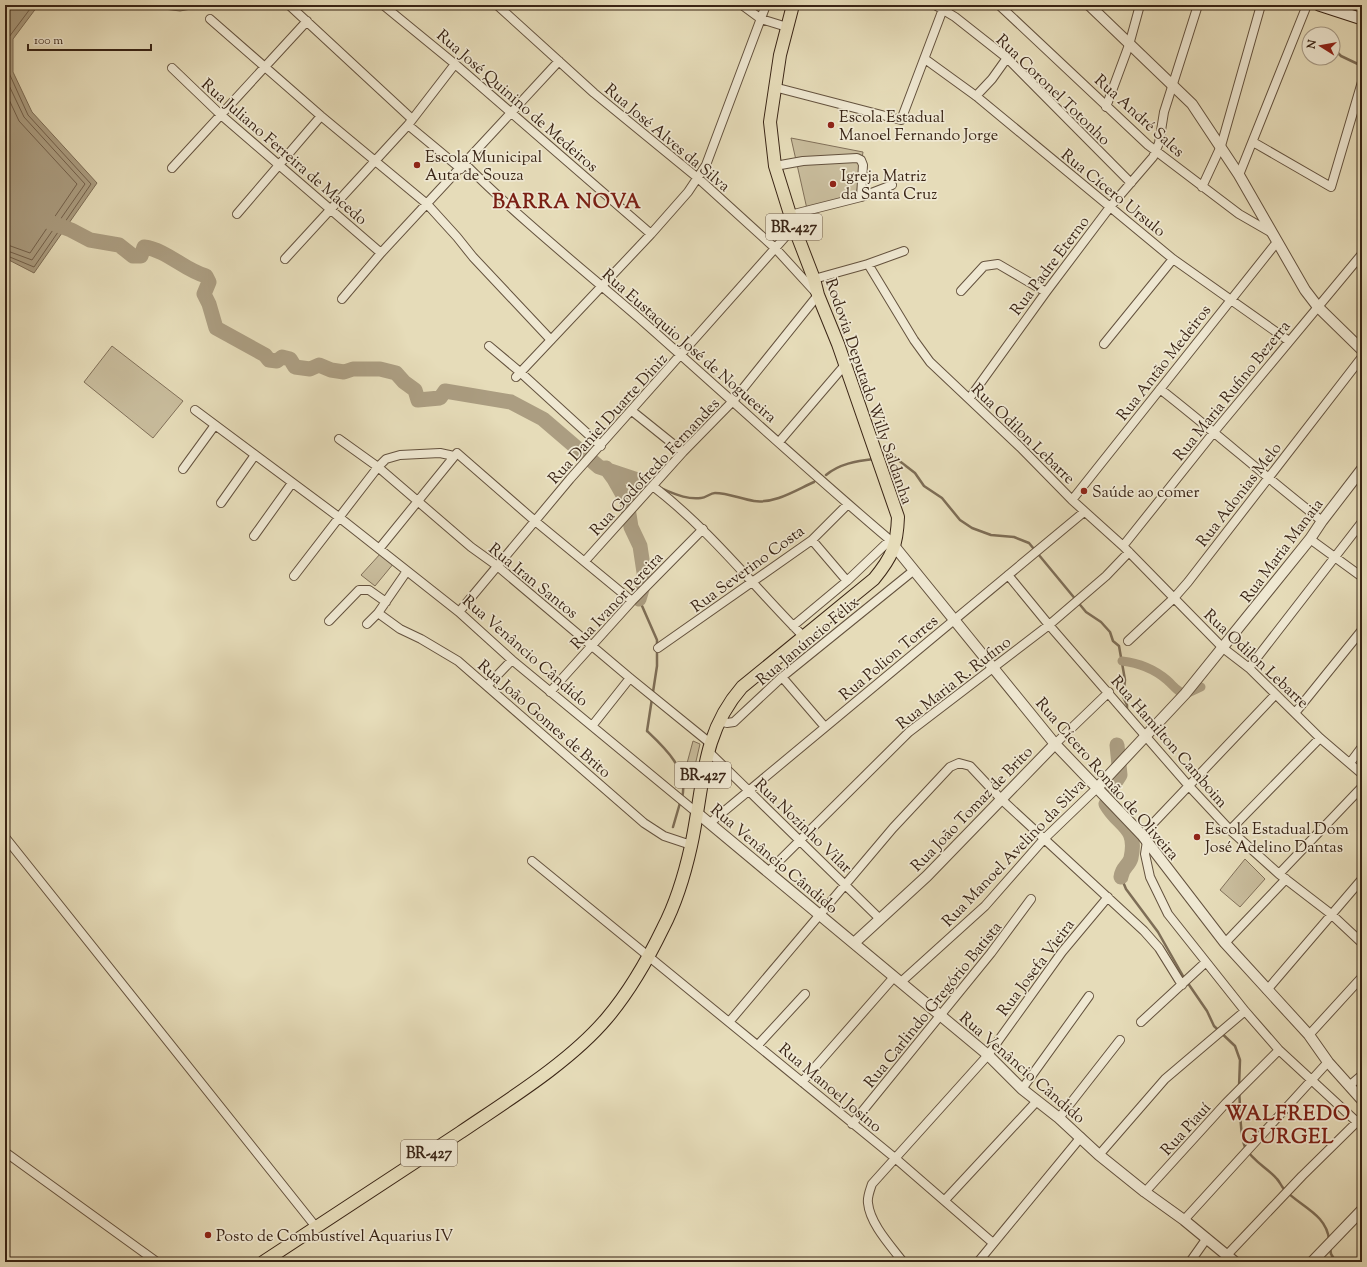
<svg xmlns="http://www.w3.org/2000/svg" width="1367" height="1267" viewBox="0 0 1367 1267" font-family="'Sorts Mill Goudy',serif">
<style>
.green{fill:#c9bd9d;stroke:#817059}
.water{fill:#ab9d81;stroke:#7d6d56}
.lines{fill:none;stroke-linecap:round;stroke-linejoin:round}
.shore{stroke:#72604b;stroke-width:1}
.stream{stroke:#7d6d56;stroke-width:2.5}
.canal{stroke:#ab9d81;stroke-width:9}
.river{stroke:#ab9d81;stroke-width:15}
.minor-casing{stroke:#64523e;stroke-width:10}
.tertiary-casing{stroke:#64523e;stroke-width:12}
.secondary-casing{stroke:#392415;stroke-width:13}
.primary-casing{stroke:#392415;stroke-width:14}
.minor{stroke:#efe8d2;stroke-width:8}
.tertiary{stroke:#efe8d2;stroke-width:10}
.secondary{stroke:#efe8d2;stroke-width:11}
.primary{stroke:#e6dcb9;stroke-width:12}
.poi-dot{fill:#8f2418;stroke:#efe8d2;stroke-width:1.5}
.labels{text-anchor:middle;stroke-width:3.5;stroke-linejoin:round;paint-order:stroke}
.shield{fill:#efe8d2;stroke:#705f4e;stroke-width:1}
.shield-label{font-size:15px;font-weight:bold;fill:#392415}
.street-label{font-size:16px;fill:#392415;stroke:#efe8d2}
.poi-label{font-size:16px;fill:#392415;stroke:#efe8d2;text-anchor:start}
.district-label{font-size:20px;font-weight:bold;letter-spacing:1px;fill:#7a1f14;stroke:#efe8d2}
</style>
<rect width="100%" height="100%" fill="#e6dcb9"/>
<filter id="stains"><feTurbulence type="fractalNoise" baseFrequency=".005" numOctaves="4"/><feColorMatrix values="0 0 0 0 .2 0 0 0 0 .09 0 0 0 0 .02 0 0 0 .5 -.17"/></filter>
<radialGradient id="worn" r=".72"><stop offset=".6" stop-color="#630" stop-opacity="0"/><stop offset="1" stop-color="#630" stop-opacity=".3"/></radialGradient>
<!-- green -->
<path class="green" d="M791,138L863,152L856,198L807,209Z
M112,346L183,401L153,438L84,382Z
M381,553L394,563L375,586L361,575Z
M693,741L700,744L694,770L686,767Z
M1245,859L1265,879L1240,907L1220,890Z"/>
<!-- water -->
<path class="water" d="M5,5H41L37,7L13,39V72L32,112L97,183L34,273L5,258Z
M132,5H213L180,11Z"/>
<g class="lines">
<!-- shore -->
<path class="shore" d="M5,77L24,117L85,184L32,260L5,250
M5,91L19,121L77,184L30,253L5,244
M5,255L34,267L91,184L28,115L9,73V37L33,5"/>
<!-- stream -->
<path class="stream" d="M1335,42L1334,49L1341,56L1362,66
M880,458L893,456L915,473L924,486L942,498L960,520L972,528L991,535L1014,537L1029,543L1086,612L1101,622L1110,632L1113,641L1119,646L1125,680L1123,697L1127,705V711
M826,475C839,464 856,461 874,459
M644,482L651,484
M660,488C673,493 686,500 701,498C706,498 710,493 715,493C728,493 741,499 754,501C775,504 796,490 814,482
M639,599L657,640V666L647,731C665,748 689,770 682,798
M673,827L680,803
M1121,877L1126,889L1158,932L1183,976L1207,1011L1214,1026L1235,1046L1240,1060L1239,1087
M1239,1092C1241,1107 1239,1134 1245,1147C1252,1161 1268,1168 1277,1179C1280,1182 1281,1186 1284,1189C1299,1206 1327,1214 1329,1240
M1330,1247L1331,1254L1336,1262"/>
<!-- canal -->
<path class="canal" d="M1122,661C1139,663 1153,668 1167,680C1174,686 1177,692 1186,694L1201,687"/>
<!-- river -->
<path class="river" d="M47,221L71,230L90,240L119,245L133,256H141L144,247C167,250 184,270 206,276L209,282L204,294L209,304L216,328L265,355L269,360L277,361L282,357L290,359L295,367L310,369L319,365L331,370L344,372L353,369H380L396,373L404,382L415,390L418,400L440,398L445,391L511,402L543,419L599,467L644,482
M606,468L614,479L627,502L631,527L640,546L645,579L639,599
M1111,789L1120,775L1117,745
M1106,804C1119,827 1138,826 1131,858C1129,866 1122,867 1121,877"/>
<defs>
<path id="minor" d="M289,5L412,119
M383,5L455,64L651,234
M497,5L594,93L699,179L776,249L818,295L733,401L683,452L585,561
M742,5L761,19L787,27
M935,5L955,17L1007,58L1131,183
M999,5L1148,145L1239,214L1272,233
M210,19L321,116L427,204L457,237L473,257L551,340
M925,59L976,96L1173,259L1289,341
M172,68L221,115L381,253
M774,87L901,120L943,9
M976,96L992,79L1007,58
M1106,107L1129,45L1140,5
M408,125L461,169
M1253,142L1331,187L1362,82
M465,164C520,219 580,267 639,318C723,392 805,468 890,540L895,547
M775,166L803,161L857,158L861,160L863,165L861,197
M172,168L307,21
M1239,175L1307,5
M1202,187L1221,146L1261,5
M237,214L321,116
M790,215L861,197L892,185
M285,259L408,125L455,64
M868,264L904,251
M814,279L868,264L914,340L930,362L1020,447L1072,500L1123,546L1223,648L1249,668L1320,738L1362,774
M961,291L984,266L998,264L1046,292
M342,299L381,253L559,61
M1104,344L1173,259
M489,346L520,372L601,446
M516,377L651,234L688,192L706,165L766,5
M1160,389C1215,432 1267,478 1322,521
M969,399L1046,292L1110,207L1153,157L1159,143L1164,112L1198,5
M195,410L340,518L459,612L512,660L696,812
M632,411L683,452
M339,439L378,467L471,547L496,565L630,678L710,743
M779,442L844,366
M183,469L215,425
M654,487C711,531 754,587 804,637
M1072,500L1277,242
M221,503L255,455
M254,536L292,483
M1310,539L1362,577
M812,540L847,581
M1123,546L1214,432L1362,254
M379,549L457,453L535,521L632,601
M1008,575L1049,625L1188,785L1230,830L1279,874L1331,914L1362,943
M294,576L378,467L386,459L400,455L440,453L454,456
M459,612L570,479L794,227
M378,613L400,629L421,639L458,661L644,823L664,836L691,845
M329,621L359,590H369L386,602
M367,624L378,613L407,571
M793,626L847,581L890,540
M1128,641L1174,598L1188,582L1362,357
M658,648L812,540L848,504
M1249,668L1362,522
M782,677L825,727
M487,686L512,660
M550,692L632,601L703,529
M1295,713L1362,630
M719,721L727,723L734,722L782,677L913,571
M592,726L630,678
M1055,744L1109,692
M708,751L880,919
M1350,763L1362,747
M710,823L1084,512
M1230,830L1320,738
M1142,835L1275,695
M5,837L316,1227
M1147,841L1145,854L1150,877L1168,914L1245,1011L1279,1050L1357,1122
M532,861L895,1158L993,1243
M768,872L909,732L1049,625L1106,576L1129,552
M1279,874L1362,787
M1225,943L1286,879
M901,982L985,906L1044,839L1096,789
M1267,990L1362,879
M730,1021L893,828L950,767L959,763L970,766L1001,799L1144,931L1159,948L1182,985
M1141,1022L1206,962
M1309,1035L1362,977
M758,1045L805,994
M802,1082L894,977
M1349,1086L1362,1075
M1022,1089L1089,996
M1059,1118L1120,1040
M852,1124L991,953L1031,899
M5,1152L157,1262
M1099,1155L1165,1079L1245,1011
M1145,1192L1226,1103L1279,1050
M945,1200L1037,1101
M1184,1220L1328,1062
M1227,1255L1302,1176L1362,1117
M903,1262C891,1246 870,1224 868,1203C867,1197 870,1190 872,1184L988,1055L1062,952L1108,897
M978,1262L1081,1137
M1190,1262L1207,1238"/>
<path id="tertiary" d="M1089,5L1192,104L1239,175L1305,290L1318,307L1362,350
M895,547L1055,744L1142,835L1225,943L1309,1035L1328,1062L1362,1100
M1096,789L1185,694L1310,539L1322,521L1362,469
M696,812L988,1055L1022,1089L1059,1118L1099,1155L1145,1192L1184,1220L1235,1262
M854,943L927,876L1055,744
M1312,1262L1362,1210"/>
<path id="secondary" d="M1319,5L1362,19"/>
<path id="primary" d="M263,1262C329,1218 395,1175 461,1132C508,1100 570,1062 607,1018C629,992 648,959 663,928C676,903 685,873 691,846C704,788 700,735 742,687L874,579C892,557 897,546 898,517L838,344L818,295L814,279L794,227L775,166L770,122L780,55L793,5"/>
</defs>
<!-- minor casing -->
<use href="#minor" class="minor-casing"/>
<!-- tertiary casing -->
<use href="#tertiary" class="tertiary-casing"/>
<!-- secondary casing -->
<use href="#secondary" class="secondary-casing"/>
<!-- primary casing -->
<use href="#primary" class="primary-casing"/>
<!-- minor -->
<use href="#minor" class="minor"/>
<!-- tertiary -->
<use href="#tertiary" class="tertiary"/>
<!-- secondary -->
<use href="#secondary" class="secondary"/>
<!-- primary -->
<use href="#primary" class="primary"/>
</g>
<!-- markers -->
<g class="poi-dot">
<circle cx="831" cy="125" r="4"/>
<circle cx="417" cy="165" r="4"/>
<circle cx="833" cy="184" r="4"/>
<circle cx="1084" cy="491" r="4"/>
<circle cx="1197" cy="837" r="4"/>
<circle cx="208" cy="1235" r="4"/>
</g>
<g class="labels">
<!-- shield labels -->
<g class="shield">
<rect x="766" y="214" width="56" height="26" rx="3"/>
<rect x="675" y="762" width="56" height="26" rx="3"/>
<rect x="401" y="1140" width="56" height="26" rx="3"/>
</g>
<g class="shield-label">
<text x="794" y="232">BR-427</text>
<text x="703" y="780">BR-427</text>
<text x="429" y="1158">BR-427</text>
</g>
<!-- street labels -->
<g class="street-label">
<text transform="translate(1054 89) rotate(44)" y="6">Rua Coronel Totonho</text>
<text transform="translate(518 100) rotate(41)" y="6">Rua José Quinino de Medeiros</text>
<text transform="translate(1140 115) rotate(42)" y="6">Rua André Sales</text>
<text transform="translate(668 137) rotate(40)" y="6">Rua José Alves da Silva</text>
<text transform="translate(285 151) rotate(41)" y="6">Rua Juliano Ferreira de Macedo</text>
<text transform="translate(1114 192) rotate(39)" y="6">Rua Cícero Ursulo</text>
<text transform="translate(1049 265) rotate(-53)" y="6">Rua Padre Eterno</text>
<text transform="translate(690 345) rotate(41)" y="6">Rua Eustaquio José de Nogueeira</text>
<text transform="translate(1163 362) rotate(-52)" y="6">Rua Antão Medeiros</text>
<text transform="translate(1231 390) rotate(-51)" y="6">Rua Maria Rufino Bezerra</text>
<text transform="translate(870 391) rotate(71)" y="6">Rodovia Deputado Willy Saldanha</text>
<text transform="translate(607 418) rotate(-48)" y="6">Rua Daniel Duarte Diniz</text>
<text transform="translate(1024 433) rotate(44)" y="6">Rua Odilon Lebarre</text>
<text transform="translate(654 466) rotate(-47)" y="6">Rua Godofredo Fernandes</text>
<text transform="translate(1238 494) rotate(-52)" y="6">Rua Adonias Melo</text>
<text transform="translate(1281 550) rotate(-53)" y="6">Rua Maria Manaia</text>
<text transform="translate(747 568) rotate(-36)" y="6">Rua Severino Costa</text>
<text transform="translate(534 580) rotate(39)" y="6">Rua Iran Santos</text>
<text transform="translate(616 600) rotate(-47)" y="6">Rua Ivanor Pereira</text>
<text transform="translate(807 640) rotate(-40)" y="6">Rua Janúncio Félix</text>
<text transform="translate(526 650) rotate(41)" y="6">Rua Venâncio Cândido</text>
<text transform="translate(888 657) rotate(-40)" y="6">Rua Polion Torres</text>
<text transform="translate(1257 658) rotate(43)" y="6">Rua Odilon Lebarre</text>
<text transform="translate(953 682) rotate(-38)" y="6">Rua Maria R. Rufino</text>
<text transform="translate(545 718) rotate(41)" y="6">Rua João Gomes de Brito</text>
<text transform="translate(1170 741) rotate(49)" y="6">Rua Hamilton Camboim</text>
<text transform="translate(1108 778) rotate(49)" y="6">Rua Cícero Romão de Oliveira</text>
<text transform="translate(971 808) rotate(-46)" y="6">Rua João Tomaz de Brito</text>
<text transform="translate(804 825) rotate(44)" y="6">Rua Nozinho Vilar</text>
<text transform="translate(1013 852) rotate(-46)" y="6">Rua Manoel Avelino da Silva</text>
<text transform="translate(775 858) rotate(40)" y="6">Rua Venâncio Cândido</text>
<text transform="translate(1035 967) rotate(-53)" y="6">Rua Josefa Vieira</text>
<text transform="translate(932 1004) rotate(-51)" y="6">Rua Carlindo Gregório Batista</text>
<text transform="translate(1023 1067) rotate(41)" y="6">Rua Venâncio Cândido</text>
<text transform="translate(831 1087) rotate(40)" y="6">Rua Manoel Josino</text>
<text transform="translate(1185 1128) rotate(-48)" y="6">Rua Piauí</text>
</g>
<!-- poi labels -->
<g class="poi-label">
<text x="839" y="122">Escola Estadual<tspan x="839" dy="18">Manoel Fernando Jorge</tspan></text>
<text x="425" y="162">Escola Municipal<tspan x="425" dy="18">Auta de Souza</tspan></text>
<text x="841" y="181">Igreja Matriz<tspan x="841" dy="18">da Santa Cruz</tspan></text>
<text x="1092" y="497">Saúde ao comer</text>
<text x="1205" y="834">Escola Estadual Dom<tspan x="1205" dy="18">José Adelino Dantas</tspan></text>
<text x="216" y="1241">Posto de Combustível Aquarius IV</text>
</g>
<!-- district labels -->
<g class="district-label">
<text x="567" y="208">BARRA NOVA</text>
<text x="1288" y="1120">WALFREDO<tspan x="1288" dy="23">GURGEL</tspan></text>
</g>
</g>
<!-- margin -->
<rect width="1367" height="1267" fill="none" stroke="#e6dcb9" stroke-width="20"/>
<rect x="6" y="6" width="1355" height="1255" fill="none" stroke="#392415" stroke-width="2"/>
<rect x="10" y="10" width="1347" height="1247" fill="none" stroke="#392415"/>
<!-- north arrow -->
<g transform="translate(1321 46) rotate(281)"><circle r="19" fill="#efe8d2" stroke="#a69a86"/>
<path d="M0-3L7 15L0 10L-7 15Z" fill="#8f2418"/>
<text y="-6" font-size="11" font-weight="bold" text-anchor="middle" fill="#392415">N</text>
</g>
<!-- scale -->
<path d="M28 44v6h123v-6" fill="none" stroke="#392415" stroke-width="2"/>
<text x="34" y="44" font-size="12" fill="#392415" stroke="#efe8d2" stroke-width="3" paint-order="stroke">100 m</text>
<rect width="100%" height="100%" filter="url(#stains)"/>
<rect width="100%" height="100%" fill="url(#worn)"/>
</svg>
